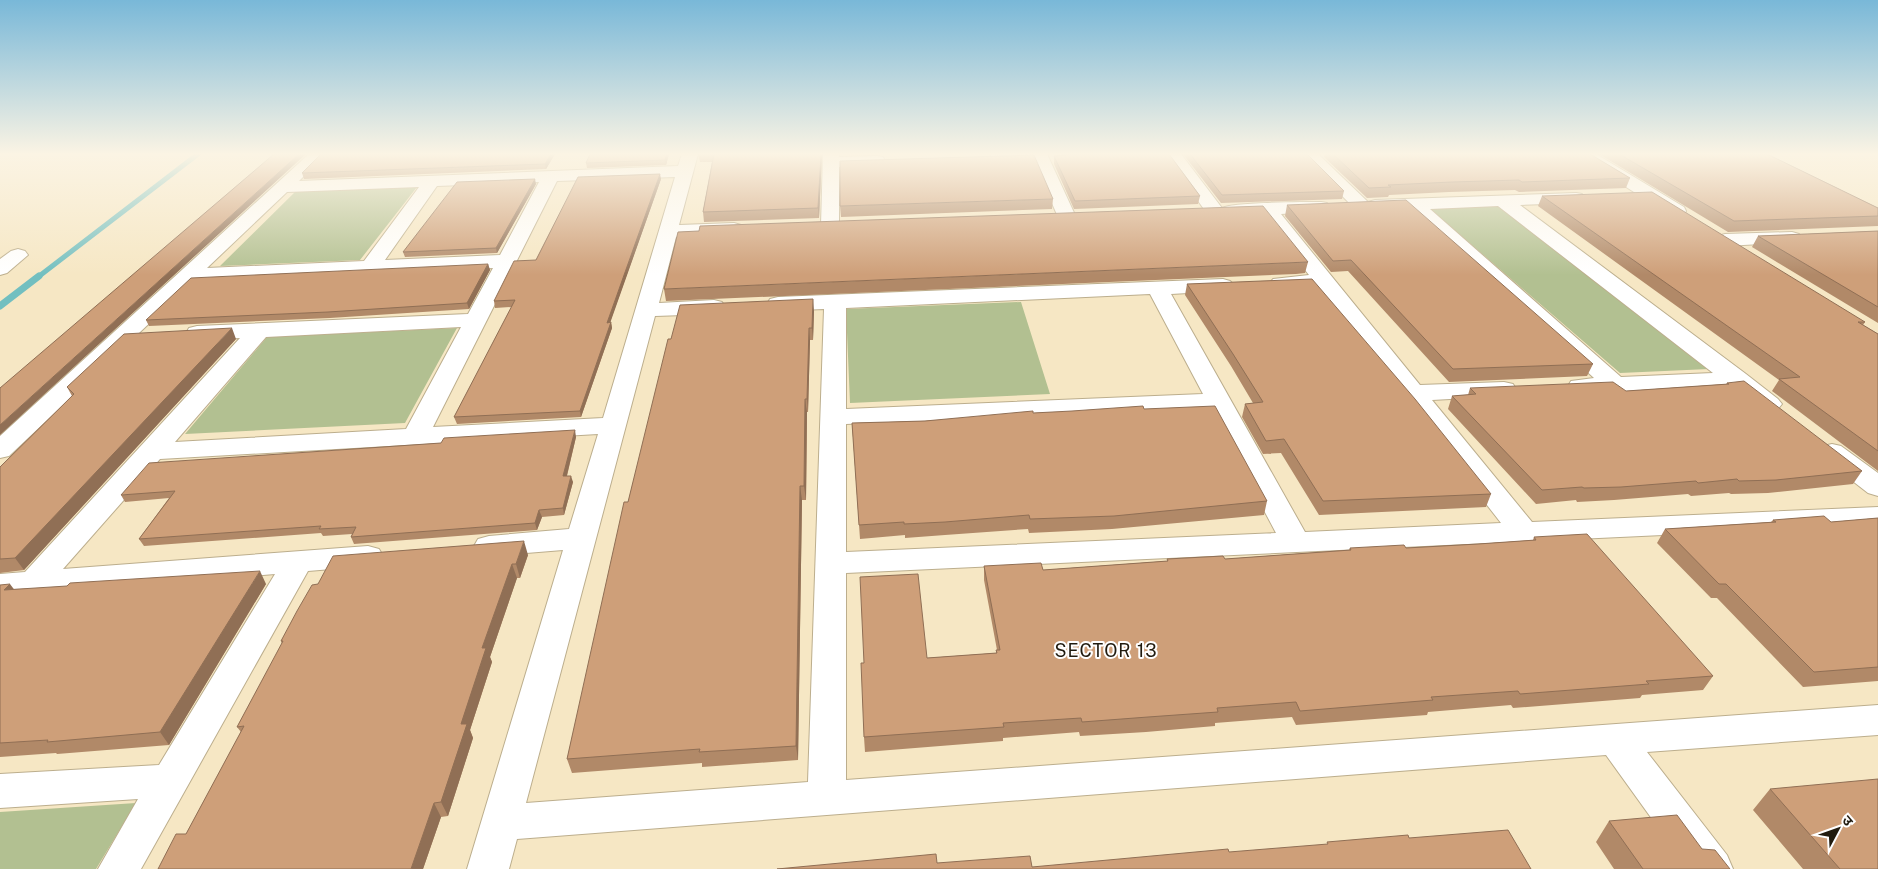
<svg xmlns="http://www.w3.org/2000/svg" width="1878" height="869" viewBox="0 0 1878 869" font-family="'Public Sans','Noto Sans Devanagari',sans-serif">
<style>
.green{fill:#b2c091}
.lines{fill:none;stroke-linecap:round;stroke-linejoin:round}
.stream-far1{stroke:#72bfc0;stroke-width:5}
.stream{stroke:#72bfc0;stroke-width:7}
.street-casing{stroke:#bcae8d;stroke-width:2}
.street{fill:#fff;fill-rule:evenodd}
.wall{fill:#b18968}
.shaded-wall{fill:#906f55}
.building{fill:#ce9f79;stroke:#906f55}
.labels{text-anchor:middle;stroke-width:4;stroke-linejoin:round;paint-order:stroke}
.near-neighbourhood-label{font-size:18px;letter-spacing:1px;fill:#211b0f;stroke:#fff}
</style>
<rect width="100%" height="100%" fill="#f6e7c4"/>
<!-- green -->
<path class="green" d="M417,187L360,260L220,266L296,191Z
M1498,205L1709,369L1620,373L1429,208Z
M1021,302L1050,394L850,403L846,309Z
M457,328L405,423L185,434L267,337Z
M136,803L96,869H0V812Z"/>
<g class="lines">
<!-- stream-far1 -->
<path class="stream-far1" d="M38,277L198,154"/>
<!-- stream -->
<path class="stream" d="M0,306L39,276"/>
<defs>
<path id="street" d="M309,154H326L299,181L678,166L682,154H698L679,225L734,223L741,225L744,229L741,233L734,235L676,237L659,303L714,300L722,302L725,307L722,312L714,314L655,316L526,803L808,782L824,309L778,311L770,309L767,304L770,299L778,297L1223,279L1230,281L1234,285L1230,289L1223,291L1171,294L1305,532L1501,523L1318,288L1280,289L1273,287L1270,283L1273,279L1309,275L1262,215L1230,217L1222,214L1215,217L1208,215L1165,154H1181L1222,208C1233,202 1303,202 1321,202L1327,203L1330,207L1327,211L1281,214L1420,385L1504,382L1513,384L1516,389L1513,394L1504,396L1432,400L1532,522L1878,507V525L846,573V780L1878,705V735L1647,752L1727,855L1733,869H1688L1606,755L517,839L509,869H467L563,550L489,556L478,553L474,546L478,539L489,536L569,529L598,434L160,459L63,569L368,546L379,549L383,556L379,563L368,566L308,571L141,869H98L138,799L0,808V774L159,765L275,574L0,596V574L25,572L240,338L197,340L189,338L186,333L189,328L197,326L468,314L493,268L194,281L9,456L0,458V436ZM675,177L603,418L433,427L557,181ZM539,182L500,255L385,260L437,186ZM419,187L364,261L207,268L287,192ZM1150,294L1203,394L846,409V308ZM461,327L406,429L175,442L266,337ZM1210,409L1276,533L846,552V424Z
M823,154H839V157L877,156L883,157L885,161L883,165L877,166L839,167V225L837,229L830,231L823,229L821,225Z
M992,154H1047L1076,217L1074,221L1067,223L1060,221L1058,217L1034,162H992L990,158Z
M1301,154H1318L1368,202L1375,200L1576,193L1582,194L1585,198L1582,202L1576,203L1520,205L1746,374L1778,399L1782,404L1778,409C1759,414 1745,398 1731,387L1580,393L1571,391L1568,386L1571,381L1594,378L1409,209H1369L1362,211L1356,210ZM1498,206L1713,373L1621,377L1430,209Z
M1577,154H1596L1684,207L1686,211L1684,215L1677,217L1670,215L1579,157Z
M1792,232L1799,234L1802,238L1799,242L1725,246L1718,244L1715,240L1718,236L1725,234Z
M18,249L25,251L28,255L7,273L0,275V259L11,251Z
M1832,444L1841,446L1878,473V496L1868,493L1823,458L1819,452L1823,446Z"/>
</defs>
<!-- street casing -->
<use href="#street" class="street-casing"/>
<!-- street -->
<use href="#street" class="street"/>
</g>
<!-- wall -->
<path class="wall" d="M555,154L546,169L304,179L302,173Z
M669,154L666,165L587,168L586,163Z
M698,154H822L819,218L704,222L703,212L712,162H700Z
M1062,154H1169L1200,196L1198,204L1074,209L1054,164V156L1062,155Z
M1183,154H1307L1344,191L1342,199L1221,203Z
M1325,154H1590L1630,178L1626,188L1519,192L1515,190L1449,192L1389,195L1388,197L1367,198L1324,157Z
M1599,154H1767L1878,208V226L1728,232Z
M661,179L610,322H611L612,328L581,417L457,424L454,417L512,307L495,308L494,301L536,260Z
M536,184L497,253L405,257L403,252Z
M1542,196L1865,322L1863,325L1878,334V471L1772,391L1779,380L1538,206Z
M1053,199L1052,209L841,217L840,206Z
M1287,205L1593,364L1587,376L1449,382L1348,271L1331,272L1285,216Z
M1878,231V323L1752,247L1758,236Z
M1308,262L1305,273L1296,274L666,301L664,289Z
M488,264L490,270L469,309L330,318L149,326L146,320Z
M1187,284L1491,494L1486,507L1319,515L1281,453L1263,454L1242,417L1245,404L1253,403L1231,366L1185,295Z
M814,311L813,340H810L808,412H807L806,500H802L798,760L702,767V763L572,773L567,759L628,502L671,339Z
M236,339L24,570L0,573V467L72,396L67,387Z
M1727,383L1862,471L1853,484L1768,493L1731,494L1729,493L1691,496L1688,494L1614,500L1577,502L1576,500L1536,504L1448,409L1452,396L1468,395L1470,388L1626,391L1726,384Z
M1144,409L1267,501L1264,515L1112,529L1029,533L1028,529L945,535L905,538V535L860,539L852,423L925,421L1033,413Z
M576,437L567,476L573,482L564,515L542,517L537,530L354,544L351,537L352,534L323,536L321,533L144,546L139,539L169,498L125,502L121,495Z
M1878,518V681L1803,687L1717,598H1711L1657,543L1665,529L1771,522L1773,520L1831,522Z
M1534,537L1713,676L1703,690L1642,695L1640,698L1513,708L1511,705L1428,712L1427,715L1296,725L1292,717L1215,723V726L1146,732L1080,736L1079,732L1003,738V741L865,752L864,737L927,658L996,653L997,650L984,580V566L1043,570L1167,561V559H1225L1349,550L1350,548H1406L1478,544L1533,540Z
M528,555L520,578H517L490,657L492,662L470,730L473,738L448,816L441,817L423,869H158L186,834L241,732L237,727L282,644L281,641L318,584Z
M266,584L169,745L57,754L56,753L0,757V585L14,589Z
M1770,789L1878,869H1803L1753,810Z
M1609,821L1702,849L1730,869H1614L1596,842Z"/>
<!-- shaded-wall -->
<path class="shaded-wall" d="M299,154H306L0,435V425Z
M551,154H555L546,169L545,164Z
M667,154H669L666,165L665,160Z
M821,154H822L819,218L818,208Z
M660,174L661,179L608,329L607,323Z
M535,179L536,184L497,253L496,248Z
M488,264L490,270L469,309L467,303Z
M813,299L814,311L813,340L812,328Z
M611,322L612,328L581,417L580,411Z
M232,328L236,339L24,570L15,558Z
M809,328L810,340L808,412L807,399Z
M805,399L807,412L806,500L804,486Z
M575,430L576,437L565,483L563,476Z
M571,476L573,482L564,515L563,508Z
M800,486L802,500L798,760L796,746Z
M539,510L542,517L537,530L535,523Z
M524,541L528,555L520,578L516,564Z
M512,564L517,578L490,657L492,662L470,730L473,738L448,816L441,802L461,724L482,648Z
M260,571L266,584L169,745L160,732Z
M10,584L19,596L4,590Z
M434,803L441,817L423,869H411Z"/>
<!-- building -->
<path class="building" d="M274,154H299L0,425V388Z
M321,154H551L545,164L302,173Z
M590,154H667L665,160L586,163Z
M714,154H821L818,208L703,212Z
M1066,154H1169L1200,196L1075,201L1054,156L1066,155Z
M1190,154H1307L1344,191L1222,195Z
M1333,154H1590L1630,178L1522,182L1519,180L1452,182L1388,185L1391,187L1369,188Z
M1619,154H1767L1878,208V216L1734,221Z
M1034,155L1053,199L840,206V161Z
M660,174L607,323L611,322L580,411L454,417L515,300L494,301L514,261L536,260L578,177Z
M535,179L496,248L403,252L457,182Z
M1652,192L1865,322H1858L1878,334V451L1779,379L1800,377L1542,196Z
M1406,200L1593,364L1453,369L1351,260L1333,261L1287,205Z
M1263,206L1308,262L664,289L678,232L699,231L700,226Z
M1878,231V307L1758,236Z
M488,264L467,303L328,312L146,320L191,278Z
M1312,279L1415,399L1491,494L1323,501L1284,439L1266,441L1245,404L1263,402L1233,354L1187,284Z
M813,299L812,328H809L807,399H805L804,486H800L796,746L699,752L700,749L567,759L624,502H628L668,339H671L680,305Z
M232,328L15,558L0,559V467L74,394L67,387L124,334Z
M1744,381L1862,471L1776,480L1739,481L1737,479L1698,483L1696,481L1621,487L1584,488L1582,487L1542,490L1452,396L1476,394L1470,388L1613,382L1626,391L1729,384L1727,383Z
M1143,406L1144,409L1215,406L1267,501L1114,516L1030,519L1029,515L945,522L904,524V522L859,525L852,423L925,421L1033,411V413L1072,411Z
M575,430L563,476H571L563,508L539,510L535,523L351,537L356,527L319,529L321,526L139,539L175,491L121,495L149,463L441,443L444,438Z
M1824,516L1831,522L1878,518V667L1814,672L1726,584H1719L1665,529L1776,522L1773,520Z
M1587,534L1713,676L1646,681L1649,684L1520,694L1518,691L1431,697L1433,700L1300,711L1296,702L1217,708L1218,712L1148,717L1082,722L1081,718L1003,723L1004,727L864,737L861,663H864L860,577L918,574L927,658L997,653L996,650H1000L984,566L1041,563L1043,570L1168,561L1167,559L1223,556L1225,559L1351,550L1350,548L1404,545L1406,548L1478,544L1536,540L1534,537Z
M524,541L516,564H512L482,648H486L461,724H467L441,802L434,803L411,869H158L176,834H186L244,726L237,727L283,641H281L297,611L312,585L318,584L333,556Z
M260,571L160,732L47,742L48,740L0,743V585L10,584L4,590L67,586L70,583Z
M1878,779V869H1840L1770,789Z
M1677,815L1702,849L1715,850L1730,869H1643L1609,821Z
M1508,830L1531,869H777L936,854L937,863L1030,856L1032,867L1228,849L1229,852L1328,844L1327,842L1408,835L1409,838Z"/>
<!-- sky -->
<linearGradient id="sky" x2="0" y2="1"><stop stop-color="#79b8d8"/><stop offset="0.56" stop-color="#fbf4e4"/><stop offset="1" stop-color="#fbf4e4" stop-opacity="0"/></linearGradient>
<rect width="1878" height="275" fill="url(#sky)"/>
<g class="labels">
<!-- near-neighbourhood labels -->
<g class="near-neighbourhood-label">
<text x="1106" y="657">SECTOR 13</text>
</g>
</g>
<!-- north arrow -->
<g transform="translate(1838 829) rotate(49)" stroke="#ffffff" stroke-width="4" paint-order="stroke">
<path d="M0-4L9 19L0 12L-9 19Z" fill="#211b0f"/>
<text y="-8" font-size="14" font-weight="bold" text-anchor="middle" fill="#211b0f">उ</text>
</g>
</svg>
